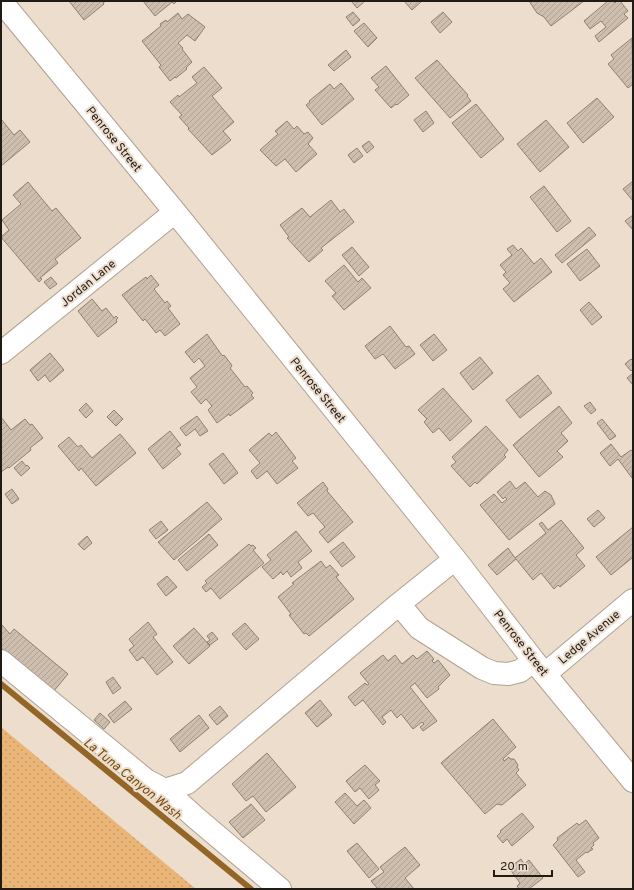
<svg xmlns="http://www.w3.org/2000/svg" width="634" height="890" viewBox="0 0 634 890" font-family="Overpass,sans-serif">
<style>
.grass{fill:url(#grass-dots)}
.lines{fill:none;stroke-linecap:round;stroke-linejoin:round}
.stream{stroke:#936527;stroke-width:6}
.building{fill:url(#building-hatch);stroke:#8f8172}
.minor-casing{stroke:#b0a292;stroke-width:24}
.minor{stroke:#fff;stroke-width:22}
.labels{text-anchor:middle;stroke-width:4;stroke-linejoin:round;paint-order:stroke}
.street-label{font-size:12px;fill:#201b15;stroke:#ecddcd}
.water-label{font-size:13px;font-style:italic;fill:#774c0c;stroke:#ecddcd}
</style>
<defs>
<pattern id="grass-dots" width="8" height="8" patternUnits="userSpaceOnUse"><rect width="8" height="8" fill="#eab577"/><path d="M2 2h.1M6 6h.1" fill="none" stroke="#c89b66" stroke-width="1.8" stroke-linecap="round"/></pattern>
<pattern id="building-hatch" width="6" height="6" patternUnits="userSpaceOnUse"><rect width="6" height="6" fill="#cdbeae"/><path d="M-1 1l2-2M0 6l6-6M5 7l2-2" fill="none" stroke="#b0a395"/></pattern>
</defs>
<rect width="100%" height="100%" fill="#ecddcd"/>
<!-- grass -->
<path class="grass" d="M1,727L196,889H1Z"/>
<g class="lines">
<!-- stream -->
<path class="stream" d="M1,684L251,889"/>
</g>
<!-- building -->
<path class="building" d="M69,1H106L103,3L104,4L84,20Z
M143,1H177L174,4L172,2L155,16Z
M351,1H365L357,8Z
M404,1H422L412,10Z
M529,1H584L551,26L544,17L537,13Z
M608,1H613L615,3L617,1H620L628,11L624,14L628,18L599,42L595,36L606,27L601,21L590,29L584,21Z
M353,12L360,20L353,26L346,17Z
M443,12L452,22L440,33L431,22Z
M178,13L182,19L188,14L205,27L195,41L187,35L178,43L183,48L182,49L192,62L186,68L187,69L176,78L175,77L170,81L159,67L161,65L142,41L161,26L160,24L166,20L167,22Z
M364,23L377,38L368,47L354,31Z
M632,38L633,84L628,88L608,64L614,59L611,55Z
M346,50L351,57L334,71L328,65Z
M437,60L468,95L467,96L471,101L450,118L415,78Z
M386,66L409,95L397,105L396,104L391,108L375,90L379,87L371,78Z
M204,67L222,88L212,96L234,122L223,131L231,140L212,155L188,129L189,128L179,117L182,115L170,102L178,95L179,97L197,83L192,77Z
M341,83L354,99L322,125L306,105L310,102L309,101L330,84L334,89Z
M597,98L614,117L583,143L567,123Z
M476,104L504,139L481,158L452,123Z
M426,111L434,123L423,132L414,120Z
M1,119L14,135L20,130L30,142L1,166Z
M546,120L569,147L540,172L517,144Z
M287,121L294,129L297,126L304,134L308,132L313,138L308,144L317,154L296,172L285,159L276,166L260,150L278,134L275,131Z
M369,141L374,147L367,153L362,146Z
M357,148L363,156L354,163L348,155Z
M633,181V201L623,189Z
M28,182L52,211L56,208L81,238L55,259L58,263L40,278L42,279L39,282L1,237L9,230L2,220L21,204L13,195Z
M544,186L571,221L557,232L530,197Z
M331,200L340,212L344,209L354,222L321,248L323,250L309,262L287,238L289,237L280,225L302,208L310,217Z
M633,215V230L625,221Z
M589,227L596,235L562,263L555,255Z
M513,245L518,251L521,248L534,264L541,258L552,272L514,302L503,289L510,283L503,275L506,272L500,265L512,255L507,249Z
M352,247L369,267L359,276L342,255Z
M587,249L600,266L580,281L567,264Z
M344,265L358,282L362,278L371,288L344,310L332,296L336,293L325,281Z
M151,275L159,285L154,289L165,303L167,301L171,306L168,308L180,324L165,336L160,330L156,333L145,319L143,321L122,295L146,277L147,279Z
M51,277L57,284L50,289L44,282Z
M92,299L102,311L106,308L114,318L116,316L118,318L116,320L117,322L98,337L78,311Z
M589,302L602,317L592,325L580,310Z
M390,326L406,347L409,346L415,354L395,369L383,354L375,359L365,346Z
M207,334L221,354L223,356L224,355L231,364L232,366L230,368L245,387L247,386L253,393L251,395L254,398L230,416L229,414L217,423L208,410L212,406L206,399L201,404L191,392L197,387L190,378L205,366L199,358L194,363L185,352Z
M434,334L447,350L433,361L420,345Z
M50,353L64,370L50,382L45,375L38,381L30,370Z
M480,357L493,373L473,390L460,373Z
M631,359L633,361V369L631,371L625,364Z
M633,373V385L627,378Z
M538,375L552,393L520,418L506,400Z
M443,388L472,421L450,441L439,428L433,433L424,422L427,419L418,410Z
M590,402L596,410L591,414L584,406Z
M86,403L93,411L86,418L79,410Z
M559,406L572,423L561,433L568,441L557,451L563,457L539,477L513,445Z
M114,410L123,419L116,426L107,417Z
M197,416L208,431L200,436L195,429L186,436L180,428Z
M1,417L11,430L25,419L30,425L32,424L43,438L30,448L31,450L9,468L8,467L1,472Z
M602,419L616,436L610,440L597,423Z
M486,426L508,450L504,455L506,457L477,484L475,482L470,487L451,466L456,462L452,457Z
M170,431L181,445L176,448L181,454L163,469L148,449Z
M276,432L296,458L292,461L298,468L277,484L267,471L257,479L251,471L260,463L249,450L269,433L272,436Z
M120,434L136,453L96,486L81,468L79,471L58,446L69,437L78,447L81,445L92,458Z
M611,444L621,457L631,450L633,452L632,478L618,459L610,466L600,453Z
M223,453L238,473L224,484L209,464Z
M22,461L26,466L27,465L30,468L21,476L14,468Z
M510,481L516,489L525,482L538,497L545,491L551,495L555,504L509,540L480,505L494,494L502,503L507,499L505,497L503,499L497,492Z
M323,482L328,489L327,491L353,522L328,543L319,532L325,527L313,513L308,516L297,503Z
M12,489L19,499L12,504L5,494Z
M207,502L222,519L174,560L158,542Z
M598,510L605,518L594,527L587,519Z
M561,520L584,548L576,555L585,566L560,587L558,585L554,589L541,573L533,580L516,559L497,575L488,565L508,548L515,558L546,533L539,524L542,522L548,530Z
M161,521L168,530L156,539L149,530Z
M633,527V559L632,558L611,575L596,557Z
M296,531L312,551L298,562L302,568L291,577L287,571L283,575L281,572L273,579L262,567L271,560L267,555Z
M209,534L218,545L187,571L178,560Z
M87,536L92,543L84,550L78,544Z
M343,542L355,557L342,567L330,552Z
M249,544L251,546L253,545L256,548L253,550L264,563L220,599L211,588L206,592L202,587L207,583L205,581Z
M321,561L326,568L330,565L339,575L336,577L354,599L309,636L306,633L304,634L289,615L291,614L278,597L294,584L292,583Z
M167,576L177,587L166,596L157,584Z
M148,622L157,634L153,637L173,662L157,675L143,657L137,661L129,650L134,646L129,639Z
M245,623L259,639L246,650L232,634Z
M2,625L10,634L14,629L68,674L53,692L1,648V626Z
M194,628L210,646L189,664L173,646Z
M212,632L218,639L210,645L207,642L210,640L207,636Z
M427,651L434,659L432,661L434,663L438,660L450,675L438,687L439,689L427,698L415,683L410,687L437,721L423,731L420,727L424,724L422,722L413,729L401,714L397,718L391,710L382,717L386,722L383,725L363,700L355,706L348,697L365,683L367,685L369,684L360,673L383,655L388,661L395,655L402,664L413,655L417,659Z
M113,677L121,688L113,694L106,682Z
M320,700L332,715L317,727L305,713Z
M125,701L132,709L114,723L108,715Z
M220,706L228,716L217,725L209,715Z
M100,713L110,722L104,729L94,720Z
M199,715L209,728L180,752L170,739Z
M493,719L516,747L503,759L504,761L509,757L510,759H514L518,765L517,767L519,770L516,773L526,785L502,805L497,804L485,814L441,763Z
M267,753L296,787L266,812L253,796L246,801L232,784Z
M365,765L380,781L375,785L379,790L369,799L360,788L355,792L346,781Z
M345,793L357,806L364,800L371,808L354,824L335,802Z
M251,804L265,820L243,838L229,822Z
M522,813L534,827L512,846L507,839L503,843L497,836L501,832L500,831Z
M586,820L599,838L593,843L594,845L591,848L593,849L587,853L586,852L576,860L585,872L578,877L553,845L558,840L557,838L577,823L579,825Z
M357,843L379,869L369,878L347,851Z
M405,847L420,865L405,878L414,889H378L371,881L384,872L380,867Z
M521,859L524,864L529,860L543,878L529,889H519L517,886L520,883L509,868Z"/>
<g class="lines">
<defs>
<path id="minor" d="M1,1L175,212L455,559L534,661L633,781
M1,353L175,212
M399,604L419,628L482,668L494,673L508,674L520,671L534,661
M1,661L146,780L165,790L187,783L399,604L455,559
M545,674L633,600
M165,790L196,818L280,889"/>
</defs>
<!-- minor casing -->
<use href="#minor" class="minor-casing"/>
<!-- minor -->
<use href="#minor" class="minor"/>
</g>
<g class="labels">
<!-- street labels -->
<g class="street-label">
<text transform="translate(114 139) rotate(51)" y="4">Penrose Street</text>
<text transform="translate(88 283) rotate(-39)" y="4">Jordan Lane</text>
<text transform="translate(318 390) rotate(51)" y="4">Penrose Street</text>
<text transform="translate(589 637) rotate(-40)" y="4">Ledge Avenue</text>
<text transform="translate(521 643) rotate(52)" y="4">Penrose Street</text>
</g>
<!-- water labels -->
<g class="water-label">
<text transform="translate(133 778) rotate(39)" y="5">La Tuna Canyon Wash</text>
</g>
</g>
<!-- border -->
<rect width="634" height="890" fill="none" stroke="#201b15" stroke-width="4"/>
<!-- scale -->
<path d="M494 870v6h58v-6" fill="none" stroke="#201b15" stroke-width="2"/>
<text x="500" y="870" font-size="12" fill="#201b15" stroke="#ecddcd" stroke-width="3" paint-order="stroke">20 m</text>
</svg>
